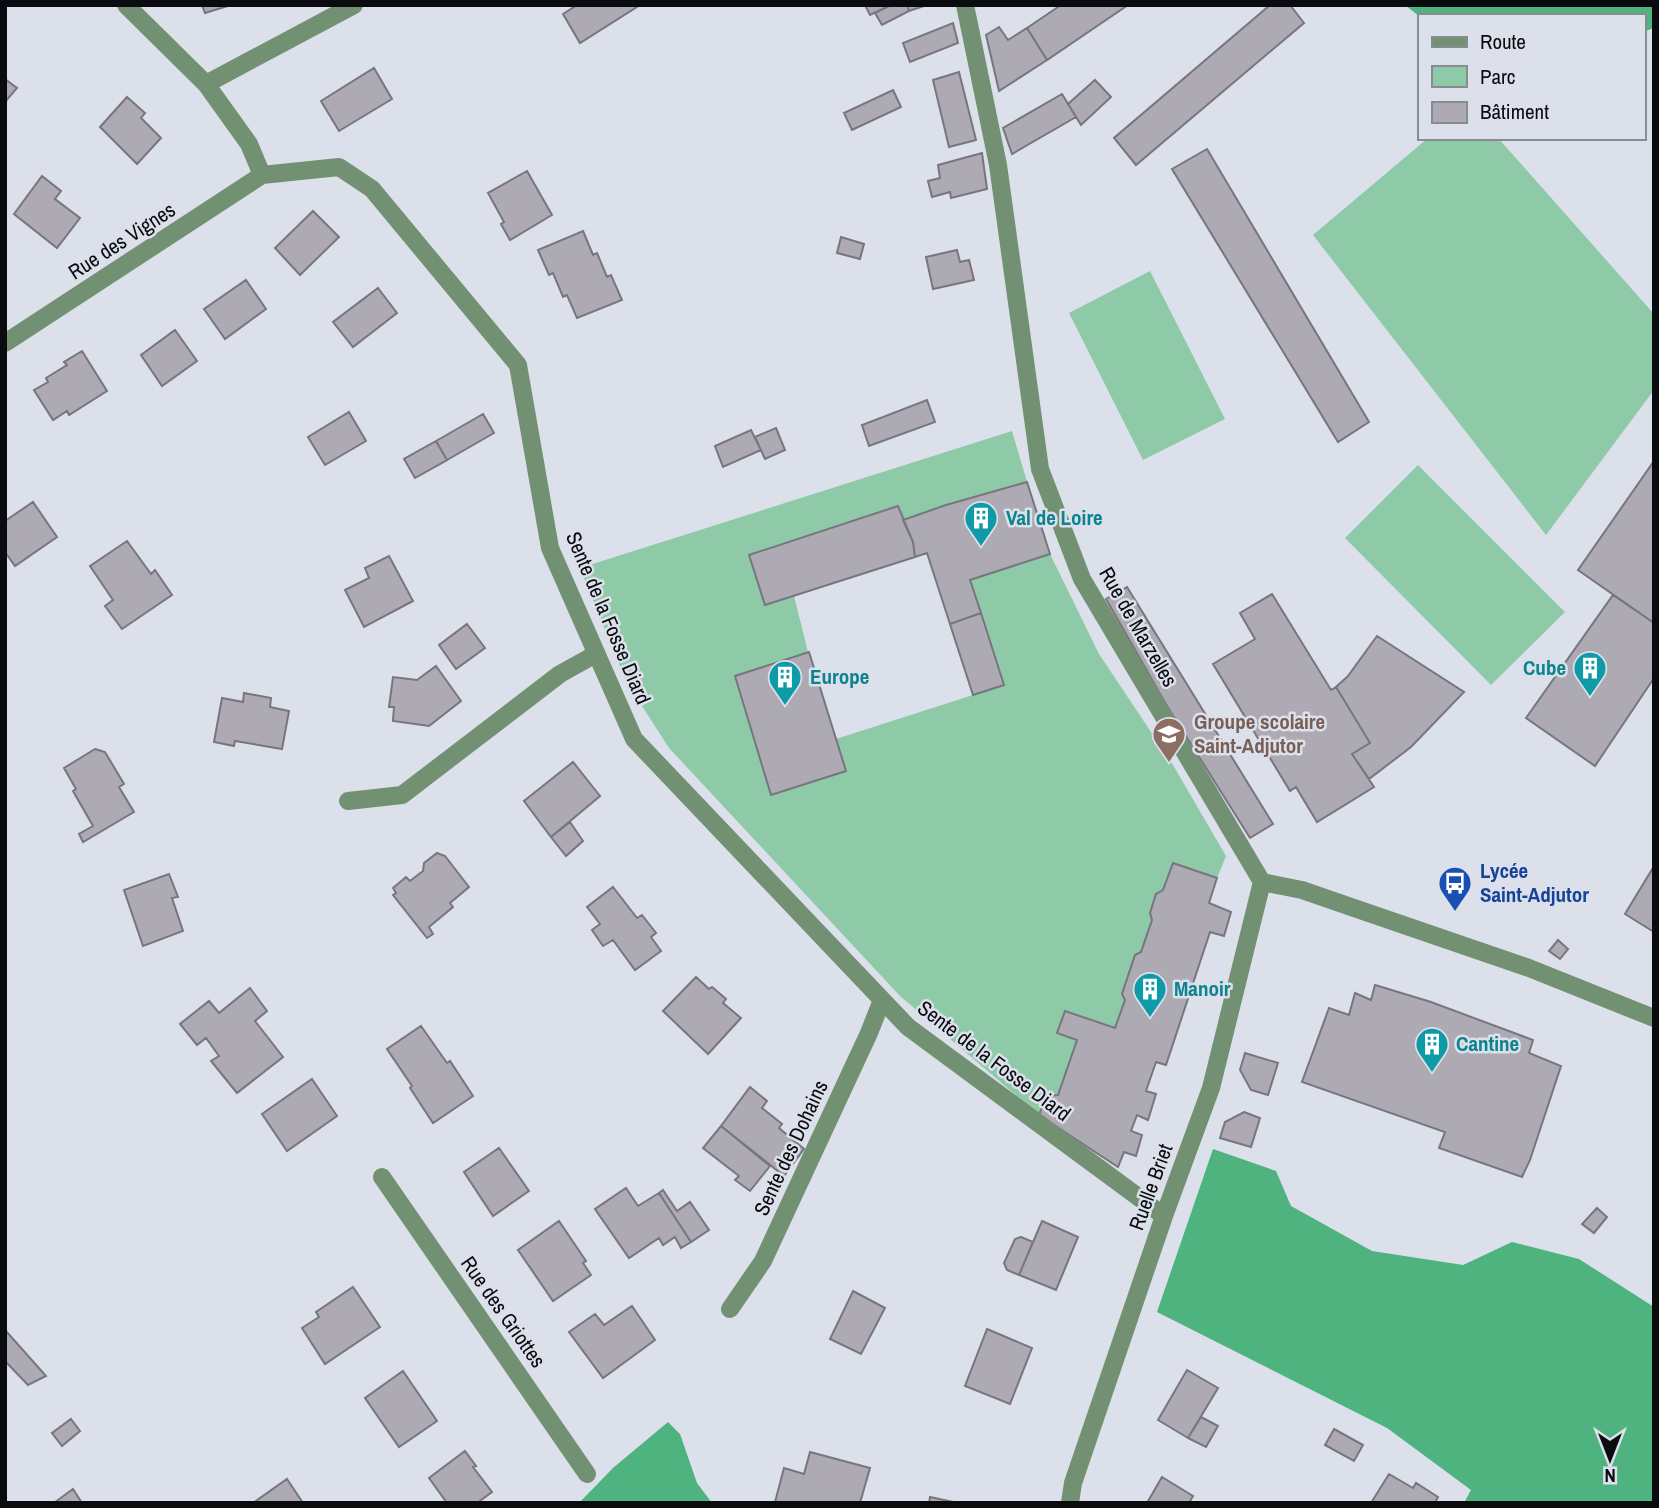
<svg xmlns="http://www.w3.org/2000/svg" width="1659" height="1508" viewBox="0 0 1659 1508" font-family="'Archivo Narrow',sans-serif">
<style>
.green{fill:#8ecaa7}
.forest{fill:#4eb37f}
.building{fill:#adaab4;stroke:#77757e;stroke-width:2}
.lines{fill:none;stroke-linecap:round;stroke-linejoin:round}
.minor{stroke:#729072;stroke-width:18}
.labels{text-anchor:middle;stroke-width:5;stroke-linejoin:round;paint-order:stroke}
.street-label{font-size:21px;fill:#0a0b0e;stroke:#dbe0ea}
.culture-label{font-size:21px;font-weight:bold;fill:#0d838f;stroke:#dbe0ea;text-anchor:start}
.education-label{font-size:21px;font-weight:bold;fill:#785e54;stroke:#dbe0ea;text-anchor:start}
.transit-label{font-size:21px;font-weight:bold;fill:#164399;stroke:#dbe0ea;text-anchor:start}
</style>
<rect width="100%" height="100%" fill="#dbe0ea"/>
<!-- green -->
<path class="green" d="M1428,138H1498L1654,314V390L1546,535L1313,235Z
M1150,271L1225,419L1143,460L1069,313Z
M1012,431L1027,482L903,520L898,507L765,605L794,596L808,652L735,676L771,794L846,771L836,739L1004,685L970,580L1050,554L1099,654L1173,765L1226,856L1217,878L1173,863L1163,890L1156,895L1150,912L1152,920L1141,952L1135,955L1122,994L1125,1000L1115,1028L1065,1011L1058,1033L1077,1040L1058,1095L1039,1115L900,996L669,748L626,681L580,568Z
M1418,465L1565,612L1491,685L1345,538Z"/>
<!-- forest -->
<path class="forest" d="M1405,5H1654V28L1643,32V16H1419Z
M1213,1149L1276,1171L1291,1206L1372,1251L1463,1265L1512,1242L1579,1259L1654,1307V1503H1464L1471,1490L1387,1428L1157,1312Z
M668,1422L680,1434L697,1483L712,1503H579L613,1468Z"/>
<!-- building -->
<path class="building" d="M202,5H231L205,13Z
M577,5H640L580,43L563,14Z
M865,5H891L870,15Z
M891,5H907L909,11L882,25L875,13Z
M907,5H927L909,11Z
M1057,5H1128L1047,60L1027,28L1058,7Z
M1270,5H1290L1304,23L1136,165L1114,138Z
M953,23L958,43L910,62L903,43Z
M999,27L1008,40L1027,28L1047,60L999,91L986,35Z
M374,68L392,99L339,131L321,101Z
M959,72L976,140L949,147L933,80Z
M5,79L17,88L5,102Z
M1095,80L1111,97L1081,125L1068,104Z
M893,90L901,107L852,130L844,113Z
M1062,94L1076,117L1012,154L1003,128Z
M127,97L145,113L141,118L161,138L137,164L100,127Z
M1207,149L1369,422L1338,442L1172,169Z
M982,153L987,189L951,198L950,192L932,197L928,181L940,178L938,165Z
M527,171L552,215L510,240L501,224L504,222L488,193Z
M42,176L61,191L55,199L80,218L57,248L14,214Z
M313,211L339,237L300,275L275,248Z
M583,231L593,255L597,253L607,277L611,275L622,300L577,318L567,295L563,297L553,273L549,275L538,250Z
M841,237L864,244L860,259L837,253Z
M957,250L960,262L969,260L974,280L933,289L926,257Z
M246,280L266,309L225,339L204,309Z
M378,288L397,313L353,347L333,322Z
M175,330L197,361L162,386L141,355Z
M82,351L107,391L69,415L67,411L53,420L34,390L48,382L46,378L67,365L64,362Z
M927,400L935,422L869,446L862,425Z
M349,412L366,441L325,465L308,437Z
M483,414L494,433L447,460L436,441Z
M776,428L785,450L765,459L755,437Z
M751,430L761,450L723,467L715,446Z
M436,441L447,460L415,478L404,459Z
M1654,461V623L1578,570Z
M1027,482L1050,554L970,580L981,613L950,624L927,553L915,557L913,542L903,520L946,505Z
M33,502L57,537L15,566L5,552V521Z
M898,506L913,542L915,557L765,605L749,555Z
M127,541L151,574L155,570L172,595L122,629L105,606L113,600L90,566Z
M389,556L413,601L364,627L345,590L369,578L365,568Z
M1127,587L1273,824L1250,838L1167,706L1106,599Z
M1272,594L1331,690L1336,687L1370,743L1352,754L1374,787L1317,822L1296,787L1290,791L1213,664L1255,639L1240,613Z
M1613,595L1654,623V678L1595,766L1526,718Z
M981,613L1004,685L973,695L950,624Z
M467,624L485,648L456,669L439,645Z
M1377,636L1464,692L1411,747L1369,779L1352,754L1370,743L1336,687L1348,676Z
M809,652L846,771L771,795L735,676Z
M436,666L461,701L429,726L393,721L394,707H389L393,677L417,680Z
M244,693L271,698L270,707L289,711L282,749L235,741L234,746L214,742L222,698L243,702Z
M95,749L105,752L124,784L119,787L134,812L83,842L79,834L93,826L73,791L76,789L64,768Z
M573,762L600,796L551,837L524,801Z
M570,822L583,841L566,856L551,837Z
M437,853L445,856L469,887L450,903L453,907L429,927L433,934L427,938L393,895L396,893L393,888L406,877L410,881L423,871L424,863Z
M1173,863L1217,878L1209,903L1231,912L1224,936L1210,932L1166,1065L1156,1062L1146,1091L1156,1094L1148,1120L1137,1115L1131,1131L1142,1135L1136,1156L1124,1152L1118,1167L1039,1115L1046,1096L1058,1095L1077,1040L1057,1033L1065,1011L1115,1028L1125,1000L1122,994L1135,955L1141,952L1152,920L1150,913L1156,894L1163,890Z
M1654,866V932L1625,914Z
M169,874L178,897L172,898L183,931L143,946L124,890Z
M613,887L637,918L642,915L656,933L651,937L661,951L635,970L613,940L603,946L592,930L600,924L587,907Z
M1558,940L1568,949L1560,959L1549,951Z
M696,977L709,989L712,987L726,999L723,1003L741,1018L708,1054L663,1011Z
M1375,985L1431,1002L1533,1040L1529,1053L1561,1066L1530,1160L1522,1177L1439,1148L1445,1132L1302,1082L1329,1008L1349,1015L1355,993L1371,1000Z
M250,988L267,1011L255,1021L283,1057L237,1093L211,1061L219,1056L206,1038L197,1045L180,1024L209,1001L219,1013Z
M421,1026L447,1063L450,1061L473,1096L433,1123L410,1088L412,1086L387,1049Z
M1245,1053L1278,1063L1268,1095L1251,1090L1240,1070Z
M312,1079L337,1116L287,1151L262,1114Z
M750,1087L767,1101L762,1108L782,1124L779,1128L804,1149L784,1176L721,1126Z
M1244,1112L1260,1118L1251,1147L1220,1138L1225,1122Z
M721,1126L770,1166L750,1191L735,1180L739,1176L703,1148Z
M499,1148L529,1191L493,1216L464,1172Z
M626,1188L638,1206L659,1193L691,1242L681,1248L675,1237L663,1245L659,1238L629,1258L595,1209Z
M663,1190L677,1211L690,1202L709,1230L691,1242L659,1193Z
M1597,1208L1607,1217L1594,1233L1582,1224Z
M559,1221L586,1261L583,1263L591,1275L553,1301L518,1250Z
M1042,1221L1078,1237L1056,1290L1019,1275Z
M1021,1237L1033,1242L1019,1275L1007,1270L1004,1263L1015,1239Z
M353,1287L380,1327L325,1364L302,1328L319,1317L316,1312Z
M853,1291L885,1308L861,1354L830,1339Z
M632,1306L655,1340L603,1378L569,1332L595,1314L604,1325Z
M987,1329L1032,1348L1010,1404L965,1386Z
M5,1330L46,1376L28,1385L5,1361Z
M1187,1370L1218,1388L1188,1438L1158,1420Z
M403,1371L437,1421L399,1447L365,1398Z
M1201,1417L1218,1426L1206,1447L1188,1438Z
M71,1419L80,1431L62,1446L52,1433Z
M1334,1429L1363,1445L1354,1461L1325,1445Z
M465,1451L476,1466L473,1467L492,1492L477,1503H447L429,1478Z
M810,1452L870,1468L860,1503L775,1502L784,1468L804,1474Z
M1389,1474L1413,1488L1416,1483L1438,1497L1435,1503H1371Z
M1162,1477L1193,1496L1189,1503H1147Z
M287,1479L303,1503H253Z
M73,1489L82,1503H54Z
M930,1497L958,1503H929Z"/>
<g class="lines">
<!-- minor -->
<path class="minor" d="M126,5L206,84L249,144L262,175L339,167L372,189L518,365L550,548L634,739L908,1027L1164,1216
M965,5L998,165L1040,469L1082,579L1262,882L1302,890L1357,909L1529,968L1654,1018
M206,84L354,5
M5,343L262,175
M348,801L402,795L560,674L596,654
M382,1177L587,1474
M730,1309L763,1261L869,1033L882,1000
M1070,1503L1073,1483L1164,1216L1211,1088L1262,882"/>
</g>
<!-- icons -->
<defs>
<symbol id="building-pin" viewBox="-11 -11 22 30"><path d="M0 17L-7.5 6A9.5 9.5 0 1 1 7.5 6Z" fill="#0f9aa8" stroke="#dbe0ea"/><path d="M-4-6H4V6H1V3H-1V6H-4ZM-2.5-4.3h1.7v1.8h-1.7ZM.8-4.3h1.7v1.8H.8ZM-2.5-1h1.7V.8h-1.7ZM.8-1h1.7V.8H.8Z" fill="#fff"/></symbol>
<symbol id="school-pin" viewBox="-11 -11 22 30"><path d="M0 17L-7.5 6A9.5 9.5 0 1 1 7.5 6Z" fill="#8d6e63" stroke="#dbe0ea"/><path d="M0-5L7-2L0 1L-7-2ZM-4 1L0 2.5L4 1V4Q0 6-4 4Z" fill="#fff"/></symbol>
<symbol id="bus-pin" viewBox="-11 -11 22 30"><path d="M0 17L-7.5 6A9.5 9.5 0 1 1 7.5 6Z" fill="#1a4fb4" stroke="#dbe0ea"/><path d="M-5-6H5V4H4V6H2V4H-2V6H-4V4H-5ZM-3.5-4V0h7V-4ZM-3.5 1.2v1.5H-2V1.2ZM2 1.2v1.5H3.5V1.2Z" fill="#fff"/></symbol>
</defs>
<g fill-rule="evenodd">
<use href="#building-pin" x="962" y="499" width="38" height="52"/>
<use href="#building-pin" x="1571" y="649" width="38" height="52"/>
<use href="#building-pin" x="766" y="658" width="38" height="52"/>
<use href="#school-pin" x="1150" y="715" width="38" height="52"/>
<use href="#bus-pin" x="1436" y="864" width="38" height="52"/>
<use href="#building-pin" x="1131" y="970" width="38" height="52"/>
<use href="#building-pin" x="1413" y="1025" width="38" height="52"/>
</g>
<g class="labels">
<!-- street labels -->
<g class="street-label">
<text transform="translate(122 241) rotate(-33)" y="7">Rue des Vignes</text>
<text transform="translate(608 618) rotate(67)" y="7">Sente de la Fosse Diard</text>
<text transform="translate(1138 627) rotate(60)" y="7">Rue de Marzelles</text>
<text transform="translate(994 1061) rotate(37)" y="7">Sente de la Fosse Diard</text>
<text transform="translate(791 1148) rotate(-65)" y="7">Sente des Dohains</text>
<text transform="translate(1151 1187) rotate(-70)" y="7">Ruelle Briet</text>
<text transform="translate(503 1312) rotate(55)" y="7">Rue des Griottes</text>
</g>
<!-- culture labels -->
<g class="culture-label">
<text x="1006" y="525">Val de Loire</text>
<text x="1566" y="675" text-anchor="end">Cube</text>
<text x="810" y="684">Europe</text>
<text x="1174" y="996">Manoir</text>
<text x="1456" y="1051">Cantine</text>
</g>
<!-- education labels -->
<g class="education-label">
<text x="1194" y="729">Groupe scolaire<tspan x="1194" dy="24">Saint-Adjutor</tspan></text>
</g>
<!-- transit labels -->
<g class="transit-label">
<text x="1480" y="878">Lycée<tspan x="1480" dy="24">Saint-Adjutor</tspan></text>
</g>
</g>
<!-- border -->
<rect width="1659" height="1508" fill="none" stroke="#0a0b0e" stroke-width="14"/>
<!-- legend -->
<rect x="1418" y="14" width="228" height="126" fill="#dbe0ea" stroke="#878b92" stroke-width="2"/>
<rect x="1432" y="37" width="35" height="10" fill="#729072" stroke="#878b92" stroke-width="2"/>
<text x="1480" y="49" font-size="21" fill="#0a0b0e">Route</text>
<rect x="1432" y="66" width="35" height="21" fill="#8ecaa7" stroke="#878b92" stroke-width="2"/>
<text x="1480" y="84" font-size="21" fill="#0a0b0e">Parc</text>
<rect x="1432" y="102" width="35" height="21" fill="#adaab4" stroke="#878b92" stroke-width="2"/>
<text x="1480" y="119" font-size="21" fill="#0a0b0e">Bâtiment</text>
<!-- north arrow -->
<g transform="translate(1610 1459) rotate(180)" stroke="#dbe0ea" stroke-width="5" paint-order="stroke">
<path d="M0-5L12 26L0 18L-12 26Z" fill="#0a0b0e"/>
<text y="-10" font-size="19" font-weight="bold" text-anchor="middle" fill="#0a0b0e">N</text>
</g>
</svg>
